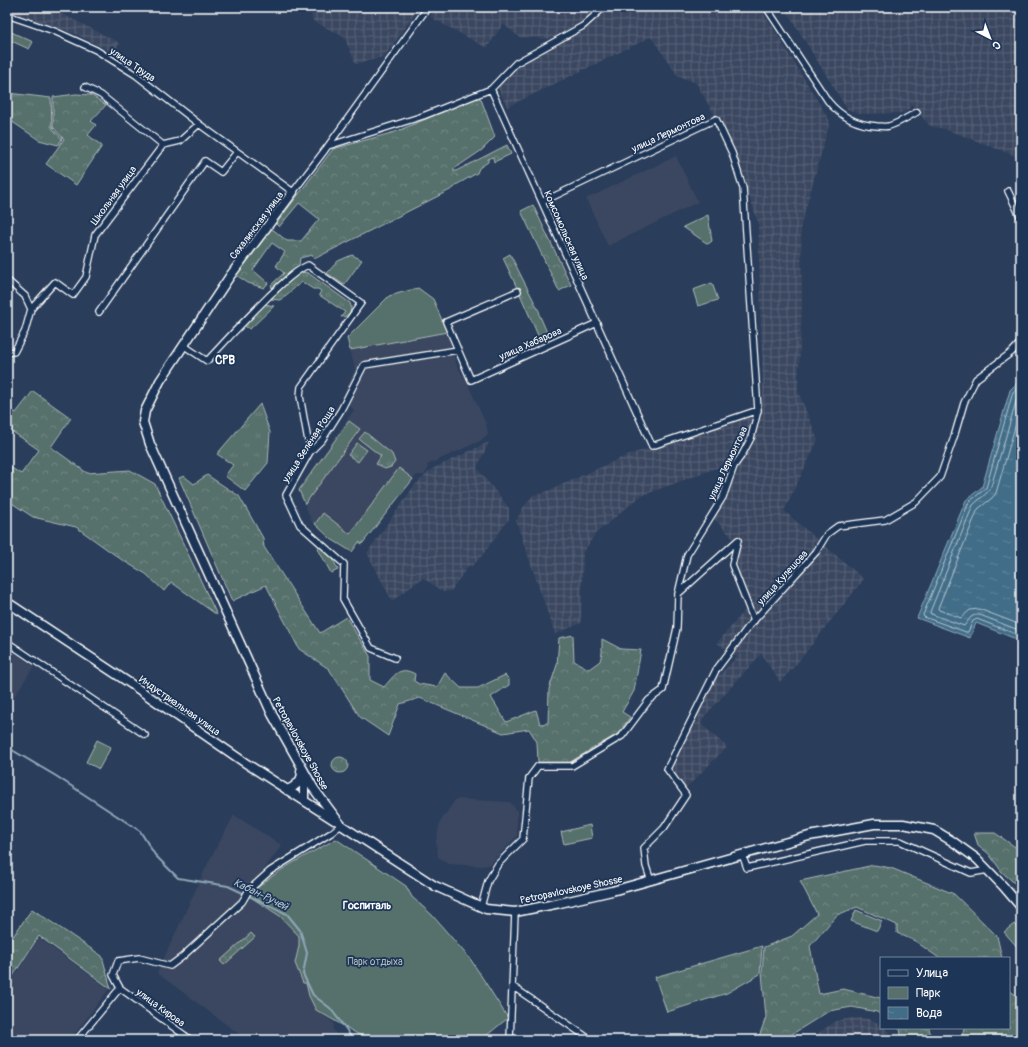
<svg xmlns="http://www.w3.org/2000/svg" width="1028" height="1047" viewBox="0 0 1028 1047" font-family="Pangolin,sans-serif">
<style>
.built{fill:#3a4760}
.industrial{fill:url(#industrial-grid)}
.grass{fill:url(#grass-tufts);stroke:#abb8b6}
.forest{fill:url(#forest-crowns);stroke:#abb8b6}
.park{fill:#57706c;stroke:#abb8b6}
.water{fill:url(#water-ripples);stroke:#8ea7b8}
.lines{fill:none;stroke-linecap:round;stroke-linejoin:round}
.shore{stroke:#b3c5cf;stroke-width:1}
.stream{stroke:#8ea7b8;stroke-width:2}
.street-casing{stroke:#fff;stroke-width:8}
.secondary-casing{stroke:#fff;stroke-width:11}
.street{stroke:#1d3557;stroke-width:5.5}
.secondary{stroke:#1d3557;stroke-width:8}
.labels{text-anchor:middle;stroke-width:3.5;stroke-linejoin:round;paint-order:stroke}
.street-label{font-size:10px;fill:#fff;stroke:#1d3557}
.park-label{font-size:10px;fill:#b3bfbd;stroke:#1d3557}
.water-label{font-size:11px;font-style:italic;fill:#b3c5cf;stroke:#1d3557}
.neighbourhood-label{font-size:11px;font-weight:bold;fill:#fff;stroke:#1d3557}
.quarter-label{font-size:12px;font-weight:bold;fill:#fff;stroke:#1d3557}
</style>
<defs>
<pattern id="industrial-grid" width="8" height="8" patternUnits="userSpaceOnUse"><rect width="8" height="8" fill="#3a4760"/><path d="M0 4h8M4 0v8" fill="none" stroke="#586378"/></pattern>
<pattern id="grass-tufts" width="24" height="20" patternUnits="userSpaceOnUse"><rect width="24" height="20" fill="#57706c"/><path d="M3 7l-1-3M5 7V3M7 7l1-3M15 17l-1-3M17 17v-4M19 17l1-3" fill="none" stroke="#708582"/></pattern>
<pattern id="forest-crowns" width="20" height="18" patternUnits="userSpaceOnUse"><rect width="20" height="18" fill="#57706c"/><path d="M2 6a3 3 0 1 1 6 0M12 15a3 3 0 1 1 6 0" fill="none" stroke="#708582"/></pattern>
<pattern id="water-ripples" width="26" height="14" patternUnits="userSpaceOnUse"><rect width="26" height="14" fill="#426d88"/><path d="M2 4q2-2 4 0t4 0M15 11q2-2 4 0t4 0" fill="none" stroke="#5e839a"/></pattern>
</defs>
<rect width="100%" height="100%" fill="#2a3d5b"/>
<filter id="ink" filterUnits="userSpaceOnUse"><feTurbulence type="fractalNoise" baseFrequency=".025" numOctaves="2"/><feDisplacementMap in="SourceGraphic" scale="8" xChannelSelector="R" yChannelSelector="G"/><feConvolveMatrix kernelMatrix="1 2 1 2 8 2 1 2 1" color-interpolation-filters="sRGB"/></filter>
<g filter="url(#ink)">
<!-- built -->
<path class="built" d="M676,156L698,202L608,246L586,199Z
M418,288L433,299L447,332L457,366L467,382L486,424L488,434L480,441L427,465L428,469L424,475H417L362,544L359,542L352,552L331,539L312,522L298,490L354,410L342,398L355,369L347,338L389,296Z
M7,648L34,666L7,708Z
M456,799L510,802L517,811V836L489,865L482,866L449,864L438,857L436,841L440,822Z
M234,815L282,845L262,872L250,896L280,916L300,936L299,946L295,963L303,982H306L316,1010L334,1023L333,1030L341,1040H247L157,973L209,861Z
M39,938L109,989L70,1040H15L7,1031V987Z"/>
<!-- industrial -->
<path class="industrial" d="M7,7H57L58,12L120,43L114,53L78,35L7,10Z
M309,7H420L384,57L356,64L344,37L313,21Z
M437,7H596L585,21L549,39L519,37L503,24L487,48L430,17Z
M609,7H759L772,26L830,121L801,226L802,304L798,391L818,440L784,511L864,579L794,667L780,682L761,654L704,717L701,724L727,747L685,789L671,769L716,678L737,657L717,643L751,603L731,553L734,540L713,517L736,465L730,463L641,496L596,533L583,553L581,623L555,634L516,521L522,509L533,495L543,493L628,455L752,415L763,395L758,222L730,142L696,83L678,76L651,37L507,107L497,86L517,65L584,29Z
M784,7H1021V158L945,129L930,126L912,105L904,113L860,114L847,109Z
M489,442L477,468L509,508V519L481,557L471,567L469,565L451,591L443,592L423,578L392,601L367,553L414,486L432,469Z
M852,1018H864L874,1021L881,1025V1028H885L891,1034L893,1040H808L836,1021Z"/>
<!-- grass -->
<path class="grass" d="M8,93L51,98L52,128L62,139L58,145L39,140L11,121Z
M510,254L540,313L539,314L549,337L540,340C528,312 516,285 503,258Z
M301,272L308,273L350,303C353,310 349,317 341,317L345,312L319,295L321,291L318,289H313L302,282L280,300L270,299Z
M265,304L274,306L250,329L244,326Z
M260,404L270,432L268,463L245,491L225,476L233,465L217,454Z
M365,432L392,454L395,462L391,467L385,469L376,464L381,456L359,439Z
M357,443L367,450L358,462L348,455Z
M762,946L760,974L727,993L667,1012L655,977Z"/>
<!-- forest -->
<path class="forest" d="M76,94L91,95L106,105L91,121L96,125L88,135L102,146L76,185L46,164L64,139L53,127V97Z
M478,97L481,99L495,137L482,150L454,169V172L507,145L511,154L494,162L493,157L488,159V162L479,168L477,173L456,185L454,188L314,259L312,255L300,258L299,265L275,289L272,288L271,285L284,273L276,266L285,252L272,243L253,270L268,283L264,288L248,283L236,275L270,227L287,241H301L319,219L299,203L279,227L276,224L333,149L395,132Z
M533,205L571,285L559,291L521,211Z
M33,391L71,418L51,447L87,473L130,470L155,484L217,615L171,582L164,591L146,574L122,560L76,527L33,517L7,500V465L21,474L39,450L7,428V407L16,413Z
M207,475L239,496L263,538L264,547L320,633L346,617L370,656V680L384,687C394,676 399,665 415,674L414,681L419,684L437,687L445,673L461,688H478L505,675L509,679V685L491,697L506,722L536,710L540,724L548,723L549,689L557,665L559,638L573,635L574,661L589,669L600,661L602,653V639L621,649L641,650L634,691L622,712L630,717L619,733L570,762H538L537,742L529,729L503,733L420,698L400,704L388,736L360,717L329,669L299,649L266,585L232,601L179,478L184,476L194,484Z
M332 765a8 8 0 1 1 16 0a8 8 0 1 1-16 0Z
M974,833H995L1021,851V889L1002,872L989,854L978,845Z
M874,865L891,868L954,894L997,936L1002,958H939L915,941L897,933V925L857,907L837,915L810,946L819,994L843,989L881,998V1015L877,1012L852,1007L829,1011L789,1036L787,1040H751L760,1034L766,1017L762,973L764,947L792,936L817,914L800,881Z
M32,909L102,956L111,989L39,936L7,985V945Z
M251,933L255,937L224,965L220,961Z
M1009,990L1021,999V1032L1011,1040H961L964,1028H1009Z
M898,1028H929L932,1040H902L900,1029Z"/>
<!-- park -->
<path class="park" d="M7,30L33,42L29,49L7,39Z
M708,215L712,241L708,244L683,227Z
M352,255L362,260L344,285L327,273L338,261Z
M712,283L718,300L698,306L693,290Z
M418,288L433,299L447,332L350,350L347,338L389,296Z
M349,421L360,429L305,504L299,490Z
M399,468L413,479L362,544L359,542L352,552L331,539L315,524L323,513L350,534Z
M319,547H321L333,559L338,570L331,573L318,549Z
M97,740L111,747L99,769L86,762Z
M590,825L592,838L564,844L561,832Z
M336,839L406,886L412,897L432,915L471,960L508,1018L481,1040H368L316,1010L309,996L306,983H303L295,963L299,946V936L280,916L249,896C273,871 306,856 336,839Z
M856,910L882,921L877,931L851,921Z
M1014,924L1021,932L1020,950L1004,932Z"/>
<!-- water -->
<path class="water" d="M1021,379V641L976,623L970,638L917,618L966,500L982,487L1010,390Z"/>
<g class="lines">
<!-- shore -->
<path class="shore" d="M1021,385L1013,392L986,488L969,502L923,615L924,617L966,632H968L973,621L977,619L1021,636
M1021,392L1018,395L990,490L973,505L930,612L931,614L964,626L971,617L975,615H980L1021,631
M1021,406L996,493L992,498L978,509L938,608L939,610L961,618L970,610L979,609L1021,625"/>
<!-- stream -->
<path class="stream" d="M7,747L56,776L140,831L155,855L178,878L228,886L287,914L300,930L307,953L303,974L313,995L330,1008L346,1029L353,1040"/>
<defs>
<path id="street" d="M766,7L828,101C841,117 856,125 877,126C881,126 885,127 889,126C899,123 908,117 917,112
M7,15L54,31L96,50L136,75L199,124L293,192L325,150L428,7
M85,87L101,95L163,145L180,141L199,124
M491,89L652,446L758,410
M328,146L423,116L491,89L516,63L583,26L604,7
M1008,191L1021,218
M7,280L25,296L31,309L25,331L14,352H7
M518,291L446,322L471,380L597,323
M31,309L55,282L73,295L86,277L95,235L163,145
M99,312L205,161L221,172L237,152
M183,345L207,361C227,339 248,317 269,296C281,285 293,272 308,265L361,303L301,387L300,396L310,452
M678,594L738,540L732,565L754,621
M7,642L145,735
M395,658L371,648L343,599L344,564L300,525L286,495L310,452L322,440L341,410L364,365L458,350
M742,854L747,868L865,841H900L971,873L988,870
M651,881L646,866L644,848L664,828L686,795L667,769L716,670L749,626L816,552L827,534L838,526L885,520L916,502L940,477L954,437L964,403L976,379L1012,352L1021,342
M481,907L488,881L498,864L523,839L529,778L538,766H572L622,736L649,700L663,690L677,628L678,594L687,555L723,497L734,466L742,455L751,438L758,410L743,188L732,153L716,119L542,202
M512,986L591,1040
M7,1035L11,1040
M81,1035L88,1040
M77,1040L120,988
M191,1040L120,988L113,975L118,961L139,958L170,966L182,957L242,902L249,890L270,871L331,833L341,825
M510,1040L515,912"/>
<path id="secondary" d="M293,192L230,276L160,381L145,411L143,422L150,444L272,714L314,789L341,825L435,886L486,909L515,912L560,903L612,891L809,836L874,824H903L934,830L952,841L977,859L1003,886L1021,907
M7,602L131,684L244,762L334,820
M301,771L304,784V800
M287,790C295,787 300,783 302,775"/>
</defs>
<!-- street casing -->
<use href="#street" class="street-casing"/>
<!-- secondary casing -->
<use href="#secondary" class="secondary-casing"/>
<!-- street -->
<use href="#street" class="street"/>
<!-- secondary -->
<use href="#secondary" class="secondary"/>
</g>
</g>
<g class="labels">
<!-- street labels -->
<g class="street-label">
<text transform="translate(133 64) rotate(34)" y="4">улица Труда</text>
<text transform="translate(668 132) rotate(-25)" y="4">улица Лермонтова</text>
<text transform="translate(113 195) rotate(-54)" y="4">Школьная улица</text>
<text transform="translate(256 225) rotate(-53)" y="4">Сахалинская улица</text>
<text transform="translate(567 235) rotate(66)" y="4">Комсомольская улица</text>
<text transform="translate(530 343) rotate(-24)" y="4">улица Хабарова</text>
<text transform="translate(308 444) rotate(-57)" y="4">улица Зелёная Роща</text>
<text transform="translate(727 463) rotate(-65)" y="4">улица Лермонтова</text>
<text transform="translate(782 577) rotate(-48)" y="4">улица Кулешова</text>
<text transform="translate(180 705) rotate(35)" y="4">Индустриальная улица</text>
<text transform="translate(301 743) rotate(61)" y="4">Petropavlovskoye Shosse</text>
<text transform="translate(571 889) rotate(-12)" y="4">Petropavlovskoye Shosse</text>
<text transform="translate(161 1007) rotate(36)" y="4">улица Кирова</text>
</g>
<!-- park labels -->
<g class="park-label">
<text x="375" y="965">Парк отдыха</text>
</g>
<!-- water labels -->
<g class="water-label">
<text transform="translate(261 894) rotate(26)" y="4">Кабан-Ручей</text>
</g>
<!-- neighbourhood labels -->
<g class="neighbourhood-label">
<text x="367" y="909">Госпиталь</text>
</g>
<!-- quarter labels -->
<g class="quarter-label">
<text x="225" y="364">СРВ</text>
</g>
</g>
<!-- margin -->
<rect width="1028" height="1047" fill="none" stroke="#1d3557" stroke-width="24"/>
<rect x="12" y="12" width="1004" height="1023" fill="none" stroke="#fff" stroke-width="1.5" filter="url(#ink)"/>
<!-- legend -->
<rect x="880" y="957" width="130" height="72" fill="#1d3557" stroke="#77869a"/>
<rect x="888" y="970" width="20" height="6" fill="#1d3557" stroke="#77869a"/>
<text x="916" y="977" font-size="12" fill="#ffffff">Улица</text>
<rect x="888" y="987" width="20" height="12" fill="#57706c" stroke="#77869a"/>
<text x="916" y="997" font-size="12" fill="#ffffff">Парк</text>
<rect x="888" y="1007" width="20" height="12" fill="url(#water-ripples)" stroke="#77869a"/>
<text x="916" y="1017" font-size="12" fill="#ffffff">Вода</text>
<!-- north arrow -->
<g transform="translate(990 38) rotate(138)" stroke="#1d3557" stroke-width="3" paint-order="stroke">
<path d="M0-3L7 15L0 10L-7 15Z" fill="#ffffff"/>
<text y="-6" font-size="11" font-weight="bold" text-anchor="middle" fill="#ffffff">С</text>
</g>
</svg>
